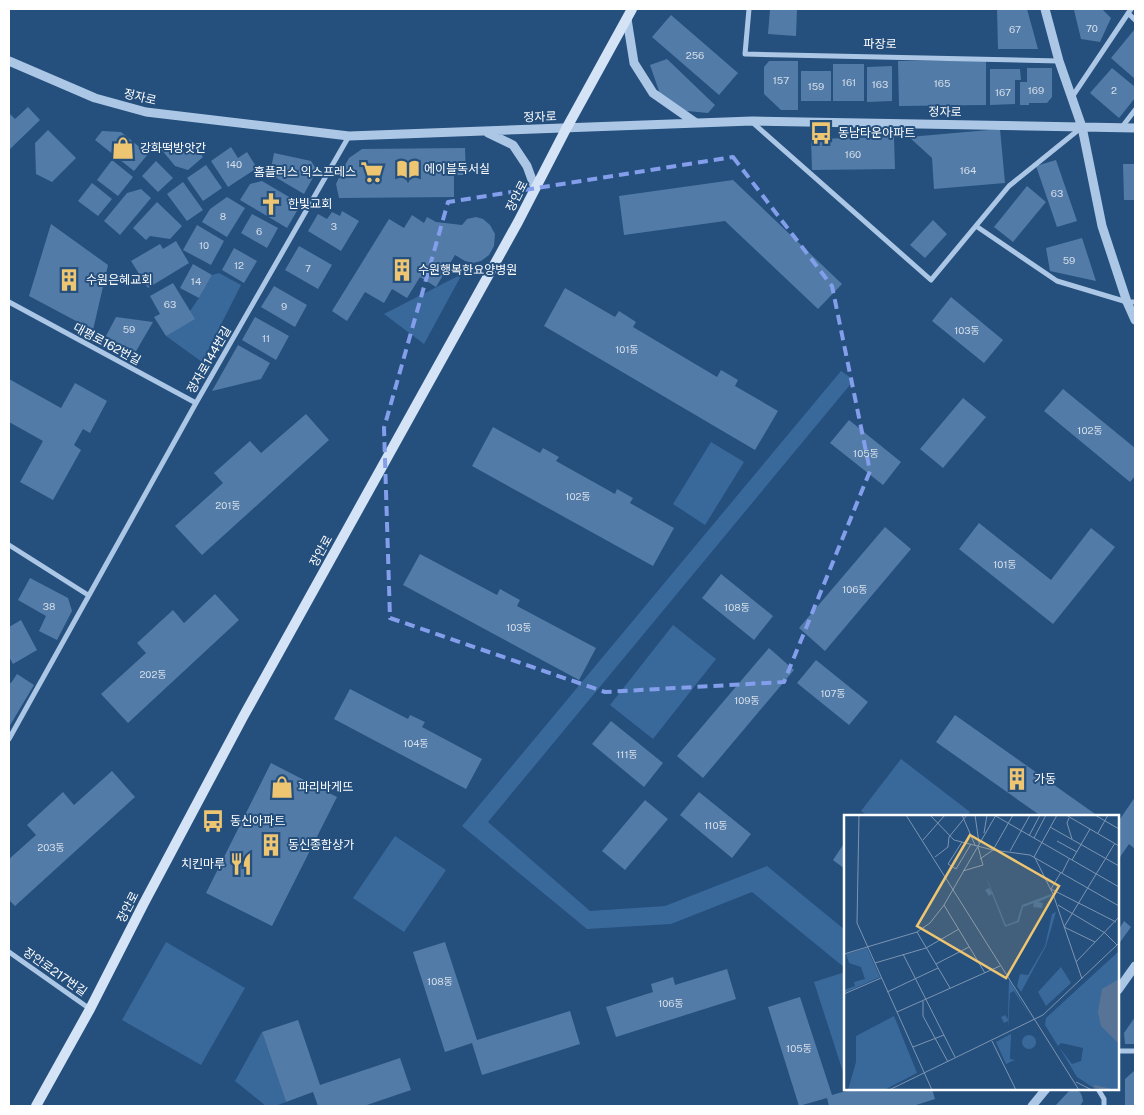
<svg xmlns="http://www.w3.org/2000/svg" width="1144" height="1115" viewBox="0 0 1144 1115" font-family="'Public Sans','Noto Sans KR',sans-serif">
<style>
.green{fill:#39699b}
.building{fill:#527ba8}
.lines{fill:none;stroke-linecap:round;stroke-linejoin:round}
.minor{stroke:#abc7e5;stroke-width:5}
.tertiary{stroke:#abc7e5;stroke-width:9}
.secondary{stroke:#d4e3f5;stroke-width:10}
.marked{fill:none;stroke:#839eea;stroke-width:4;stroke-dasharray:10 6;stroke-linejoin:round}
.labels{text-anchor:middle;stroke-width:4;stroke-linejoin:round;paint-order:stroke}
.number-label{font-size:10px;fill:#d4dee9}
.street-label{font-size:12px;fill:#fff;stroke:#254f7d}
.poi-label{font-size:12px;fill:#fff;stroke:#254f7d;text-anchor:start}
.inset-river{fill:none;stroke:#577496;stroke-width:2.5}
.inset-road{fill:none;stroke:#7c95b1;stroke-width:1}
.view{fill:#eec570;fill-opacity:0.15;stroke:#eec570;stroke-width:2.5}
.inset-edge{fill:none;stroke:#fff;stroke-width:2.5}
</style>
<rect width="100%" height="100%" fill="#254f7d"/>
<!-- green -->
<path class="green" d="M219,273L241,285L202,362L166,336L190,311L199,298L212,275Z
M462,274L424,344L384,314Z
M841,371L854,380L488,822L590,911L665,906L767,866L845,930V968L752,892L671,924L587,929L462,826Z
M711,442L744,462L705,525L673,504Z
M673,625L716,659L653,739L610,705Z
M901,759L970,812L967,816H868L861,811Z
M395,836L446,870L404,932L353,898Z
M166,942L245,988L201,1065L122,1020Z
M845,972V1075H844L814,982Z
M262,1032L286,1102L275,1106H266L235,1081Z"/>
<!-- building -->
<path class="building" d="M770,9H797L796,36L768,34Z
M997,9H1027L1038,49H998Z
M1078,9H1102L1111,18L1100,42L1081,39L1074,10Z
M671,15L738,73L719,95L652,37Z
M1134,30L1135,31V79L1111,58Z
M667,59L715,105L708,113L677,110L660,94L650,65Z
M769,61H798V110H781L764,94V67Z
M898,61H986V105L899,106Z
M833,64H864V101H833Z
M892,66V101L867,102V67Z
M1027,68H1052V97L1047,103H1029V105H1020V82H1027Z
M1112,68L1135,87V98L1119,118L1090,93Z
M990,69H1020L1021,80H1015V104L990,105Z
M801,71H831V101H801Z
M28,107L40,120L9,150V113L15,119Z
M1000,129L1005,183L934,189L932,158L909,137Z
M48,130L76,158L52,182L36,174L35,143Z
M102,131L121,132L148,154L134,171L95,140Z
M894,137L895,169L812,170L811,139Z
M231,147L238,158L247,152L257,168L228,187L211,161Z
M465,148L466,175H454V197L339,198L336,184L342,171L349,158L362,149Z
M161,149L200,153L203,157L188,170L175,166Z
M274,153L311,161L317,170L304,194L270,174Z
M112,160L133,177L118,196L97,180Z
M1056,160L1077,221L1057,227L1036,166Z
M156,161L173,178L158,192L142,176Z
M1123,164H1135V200H1124Z
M206,165L222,188L203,201L187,178Z
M733,180L842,284L818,309L725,221L624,235L619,196Z
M262,181L301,204L287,228L240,200L250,184Z
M183,182L203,210L187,221L167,194Z
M92,183L112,199L98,216L78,201Z
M1027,186L1046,202L1013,242L994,227Z
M141,189L151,198L120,235L104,221L127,193Z
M227,197L245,208L227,237L202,222L210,209Z
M157,202L182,226L170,239L150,236L146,240L133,228Z
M342,211L359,221L341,251L308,231L318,214L327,219L332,212L340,216Z
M252,214L278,228L267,248L241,233Z
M412,215L424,223L427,217L436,222L462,225L467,219L476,217L483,219L490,225L495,234L494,246L489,255L481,261L473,263L465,261L455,255L436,287L420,277L407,298L392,289L384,303L365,292L347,321L332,311L389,219L404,228Z
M933,220L947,234L925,258L910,245Z
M51,224L108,265L93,330L29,296Z
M197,225L224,241L211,265L183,250Z
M1082,238L1096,281L1050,271L1046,248Z
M176,241L189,263L148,288L131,261L160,244L163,249Z
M299,246L332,265L318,289L285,270Z
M234,248L257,261L244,283L222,270Z
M193,264L212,275L199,298L180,288Z
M173,283L195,319L166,336L154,317L160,314L150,296Z
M274,286L307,305L295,327L261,307Z
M565,288L615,317L619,311L636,322L633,327L717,377L721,370L738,380L735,386L778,411L755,450L544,326Z
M951,297L1003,340L984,363L932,321Z
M116,317L153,322L135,353L106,336Z
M255,317L289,336L276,360L242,340Z
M238,345L270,363L261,379L212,391Z
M9,379L61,408L75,383L107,401L90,433L83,429L74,445L81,450L53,500L20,482L43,441L9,422Z
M1063,389L1135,448V476L1130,482L1044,411Z
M963,398L986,417L943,468L920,449Z
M306,414L329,440L202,555L175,526L223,483L214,473L250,441L261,453Z
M849,420L901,462L883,485L830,443Z
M493,427L540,453L543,448L559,457L556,461L615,494L617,489L633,498L630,503L674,528L653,566L472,466Z
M979,523L1051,580L1091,528L1115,547L1053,624L959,549Z
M885,527L911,549L825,651L799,628Z
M420,554L497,595L500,589L520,600L517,606L596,648L579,680L403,585Z
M721,574L773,616L754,640L702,598Z
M30,578L68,598L72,611L57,640L39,631L46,616L18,600Z
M215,594L239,620L128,723L101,694L146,653L137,643L173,610L184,623Z
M21,620L37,650L13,664L9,657V627Z
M769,648L794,670L703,778L677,756Z
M816,660L868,702L849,725L797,683Z
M17,674L34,685L9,727V682L11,683Z
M350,689L408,719L410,715L425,722L422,727L482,759L466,789L334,719Z
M955,715L1098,816H1041L936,742Z
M611,721L663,763L644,787L592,744Z
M271,763L337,797L272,926L206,893Z
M112,771L135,797L15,906L9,900V859L36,835L27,825L63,792L74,805Z
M699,792L751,834L732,858L680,815Z
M1135,797V849L1129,844L1118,860V822Z
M645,800L668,819L625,870L602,851Z
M845,842V869L833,860Z
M1124,921L1131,927L1118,945V931Z
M445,942L477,1040L570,1011L580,1044L482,1075L472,1043L445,1052L413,952Z
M727,969L736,999L616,1037L606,1007L653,992L651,984L673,977L675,985Z
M800,997L832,1095L853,1089H932L935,1099L913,1106H829L827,1098L799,1106L768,1007Z
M1135,1017V1044H1125L1124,1033Z
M298,1020L320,1085L400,1058L411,1090L364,1106H318L313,1092L286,1102L262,1032Z
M1135,1070V1106H1125V1079Z
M1070,1090H1075L1080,1092L1082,1096L1083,1101L1080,1106H1055Z"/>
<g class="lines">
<!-- minor -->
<path class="minor" d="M749,9L745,54L1059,61
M1128,13L1135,20
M1072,97L1131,9
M752,122L931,280L1009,186L1082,127
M1122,127L1135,110
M976,226L1057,281L1127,302H1135
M9,302L196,403
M9,545L88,595
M9,739L196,403L349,136
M9,952L90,1009
M1118,1051H1135
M1098,1089L1104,1099V1106"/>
<!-- tertiary -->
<path class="tertiary" d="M1045,9L1059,61L1082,127L1102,226L1127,302L1135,320
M627,19L634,63L653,93L696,123
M9,61L95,98L146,112L349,136L752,121L1135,128
M488,133L513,145L527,166L535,188
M1118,990L1135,966
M1032,1106L1046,1089"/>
<!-- secondary -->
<path class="secondary" d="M36,1106L90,1009L144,903L243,717L518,222L566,129L632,9"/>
</g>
<!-- marked area -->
<path class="marked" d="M733,157L832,286L870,471L784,682L605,692L390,618L384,428L448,202Z"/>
<!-- icons -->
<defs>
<symbol id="bus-bare" viewBox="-9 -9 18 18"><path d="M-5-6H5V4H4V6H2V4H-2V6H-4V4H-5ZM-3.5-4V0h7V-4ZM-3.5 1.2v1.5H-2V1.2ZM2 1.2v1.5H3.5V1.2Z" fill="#eec570" stroke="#254f7d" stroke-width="2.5" paint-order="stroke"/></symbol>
<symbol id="shop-bare" viewBox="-9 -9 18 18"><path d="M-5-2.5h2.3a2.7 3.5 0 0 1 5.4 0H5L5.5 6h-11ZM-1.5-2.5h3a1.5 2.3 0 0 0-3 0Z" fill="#eec570" stroke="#254f7d" stroke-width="2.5" paint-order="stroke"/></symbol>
<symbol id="library-bare" viewBox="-9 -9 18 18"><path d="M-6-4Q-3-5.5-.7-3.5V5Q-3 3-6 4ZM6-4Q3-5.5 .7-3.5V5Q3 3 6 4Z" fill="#eec570" stroke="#254f7d" stroke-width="2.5" paint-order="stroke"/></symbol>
<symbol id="supermarket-bare" viewBox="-9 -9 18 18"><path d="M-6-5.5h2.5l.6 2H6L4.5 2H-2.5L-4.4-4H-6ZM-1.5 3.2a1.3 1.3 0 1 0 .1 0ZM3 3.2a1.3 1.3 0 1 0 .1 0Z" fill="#eec570" stroke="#254f7d" stroke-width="2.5" paint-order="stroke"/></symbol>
<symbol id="church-bare" viewBox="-9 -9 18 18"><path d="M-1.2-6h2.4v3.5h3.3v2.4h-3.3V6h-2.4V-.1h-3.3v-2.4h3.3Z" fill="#eec570" stroke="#254f7d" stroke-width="2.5" paint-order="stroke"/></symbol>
<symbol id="building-bare" viewBox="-9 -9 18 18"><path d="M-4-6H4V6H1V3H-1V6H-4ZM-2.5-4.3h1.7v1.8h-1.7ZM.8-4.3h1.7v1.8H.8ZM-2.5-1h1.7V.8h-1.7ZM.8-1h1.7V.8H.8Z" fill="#eec570" stroke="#254f7d" stroke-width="2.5" paint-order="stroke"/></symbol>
<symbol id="restaurant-bare" viewBox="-9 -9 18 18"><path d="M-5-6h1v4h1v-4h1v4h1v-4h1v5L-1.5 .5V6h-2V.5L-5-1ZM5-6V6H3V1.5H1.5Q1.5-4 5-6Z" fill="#eec570" stroke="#254f7d" stroke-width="2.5" paint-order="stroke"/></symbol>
</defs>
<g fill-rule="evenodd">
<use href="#bus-bare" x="805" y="117" width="32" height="32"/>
<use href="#shop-bare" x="107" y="132" width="32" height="32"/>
<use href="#library-bare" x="392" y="153" width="32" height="32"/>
<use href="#supermarket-bare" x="356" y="156" width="32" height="32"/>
<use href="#church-bare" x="255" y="188" width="32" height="32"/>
<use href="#building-bare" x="386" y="254" width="32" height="32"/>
<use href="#building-bare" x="53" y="264" width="32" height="32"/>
<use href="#building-bare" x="1001" y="763" width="32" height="32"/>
<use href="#shop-bare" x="266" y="771" width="32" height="32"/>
<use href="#bus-bare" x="197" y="805" width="32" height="32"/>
<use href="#building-bare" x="255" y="829" width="32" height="32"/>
<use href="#restaurant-bare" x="225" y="848" width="32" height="32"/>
</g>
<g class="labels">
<!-- number labels -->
<g class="number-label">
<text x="1092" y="32">70</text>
<text x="1015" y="33">67</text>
<text x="695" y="59">256</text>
<text x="781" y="84">157</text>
<text x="849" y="86">161</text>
<text x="942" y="87">165</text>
<text x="880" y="88">163</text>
<text x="816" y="90">159</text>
<text x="1036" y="94">169</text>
<text x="1114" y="94">2</text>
<text x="1003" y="96">167</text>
<text x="853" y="158">160</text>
<text x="234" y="168">140</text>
<text x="968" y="174">164</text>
<text x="1057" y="197">63</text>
<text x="223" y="220">8</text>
<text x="334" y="230">3</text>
<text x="259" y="235">6</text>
<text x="204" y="249">10</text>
<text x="1069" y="264">59</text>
<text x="239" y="269">12</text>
<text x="308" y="272">7</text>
<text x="196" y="285">14</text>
<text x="170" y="308">63</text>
<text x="284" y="310">9</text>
<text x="129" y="333">59</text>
<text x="967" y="334">103동</text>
<text x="266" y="342">11</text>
<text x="627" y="353">101동</text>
<text x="1090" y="434">102동</text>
<text x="866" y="457">105동</text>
<text x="578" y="500">102동</text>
<text x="228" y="509">201동</text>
<text x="1005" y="568">101동</text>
<text x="855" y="593">106동</text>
<text x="49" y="610">38</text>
<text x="737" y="611">108동</text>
<text x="519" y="631">103동</text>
<text x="153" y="678">202동</text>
<text x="833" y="697">107동</text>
<text x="747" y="704">109동</text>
<text x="416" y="747">104동</text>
<text x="627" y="758">111동</text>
<text x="716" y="829">110동</text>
<text x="51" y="851">203동</text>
<text x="440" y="985">108동</text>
<text x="671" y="1007">106동</text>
<text x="799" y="1052">105동</text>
</g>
<!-- street labels -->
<g class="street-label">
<text transform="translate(880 44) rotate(1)" y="4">파장로</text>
<text transform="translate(140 97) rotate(13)" y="4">정자로</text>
<text transform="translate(945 112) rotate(1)" y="4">정자로</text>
<text transform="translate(540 117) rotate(-2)" y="4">정자로</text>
<text transform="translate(517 196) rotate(-63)" y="4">장안로</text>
<text transform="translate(107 344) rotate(28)" y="4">대평로162번길</text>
<text transform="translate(209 360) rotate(-60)" y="4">정자로144번길</text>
<text transform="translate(321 551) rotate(-61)" y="4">장안로</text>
<text transform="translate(128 907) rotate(-63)" y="4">장안로</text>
<text transform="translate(55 972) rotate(35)" y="4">장안로217번길</text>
</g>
<!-- poi labels -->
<g class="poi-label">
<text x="838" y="137">동남타운아파트</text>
<text x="140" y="152">강화떡방앗간</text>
<text x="424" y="173">에이블독서실</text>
<text x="356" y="176" text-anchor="end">홈플러스 익스프레스</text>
<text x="288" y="208">한빛교회</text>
<text x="418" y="274">수원행복한요양병원</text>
<text x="86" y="284">수원은혜교회</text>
<text x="1034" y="783">가동</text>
<text x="298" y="791">파리바게뜨</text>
<text x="230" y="825">동신아파트</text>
<text x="288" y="849">동신종합상가</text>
<text x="225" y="868" text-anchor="end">치킨마루</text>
</g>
</g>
<!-- overview -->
<g transform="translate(844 815)">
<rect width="275" height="275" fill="#254f7d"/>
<path d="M142,61L162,110L173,106L178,90L207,79L208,81L194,87L199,88L198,93L189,92L190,88L179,92L175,107L161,112L148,79L145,81L141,75L145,73L148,78ZM212,97L202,131L177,177L173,171L176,159L184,160L201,131L208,99ZM23,133L36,162L0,178V175L11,171L10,167L21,164L17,152L5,148L2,139ZM275,136V275H253L233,262L215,232L228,249L237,246L239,233L217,228L214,231L201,210L202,203ZM217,152L227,168L202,191L194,177ZM165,165L186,201L170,176L166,178L164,214V206L160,208L157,202L161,200L164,204ZM50,201L73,258L40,275H4L12,247V221ZM167,219L166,244L171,245L162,249L152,227ZM178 227a7 7 0 1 1 14 0a7 7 0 1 1-14 0Z" fill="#39699b"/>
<path d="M275,164V229L257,211L254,197L258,174Z" fill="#577496"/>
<path class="inset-river" d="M250,271L266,275"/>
<path class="inset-road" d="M15,0L13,108L88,275M62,0L235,275M86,0L110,25L149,35L186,40L275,91M118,0L131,30M131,0L135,28M150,0L275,72M222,0L275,31M251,0L275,14M225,3L223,8L228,24M206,12L275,51M140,18L143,0M254,18L264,0M185,21L196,0M190,23L202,0M79,25L101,0M213,26L233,37M118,27L104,49L112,54L127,29M166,36L186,0M91,42L104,32L105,22L123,0M190,42L213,0M191,43L209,79L238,164M136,44L149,35L169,0M228,45L246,14M119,56L139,50L134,32M217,57L207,74L272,107M218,58L225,44M100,90L141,158M214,90L261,118L273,130M73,117L106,173M251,127L220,112L271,28M0,139L73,117L86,108L100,90L152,0M59,139L111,242M232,147L275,102M31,148L82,133L115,114M92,149L125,132M43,177L94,153M0,179L37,163M79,186V201L104,247M53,197L156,151M148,226L172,275M69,232L100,220M232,267L248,275M45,275L199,200L275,128"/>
<path class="view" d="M126,20L215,71L162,163L73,111Z"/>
<rect width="275" height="275" class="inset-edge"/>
</g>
<!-- border -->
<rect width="1144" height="1115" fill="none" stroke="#ffffff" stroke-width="20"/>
</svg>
